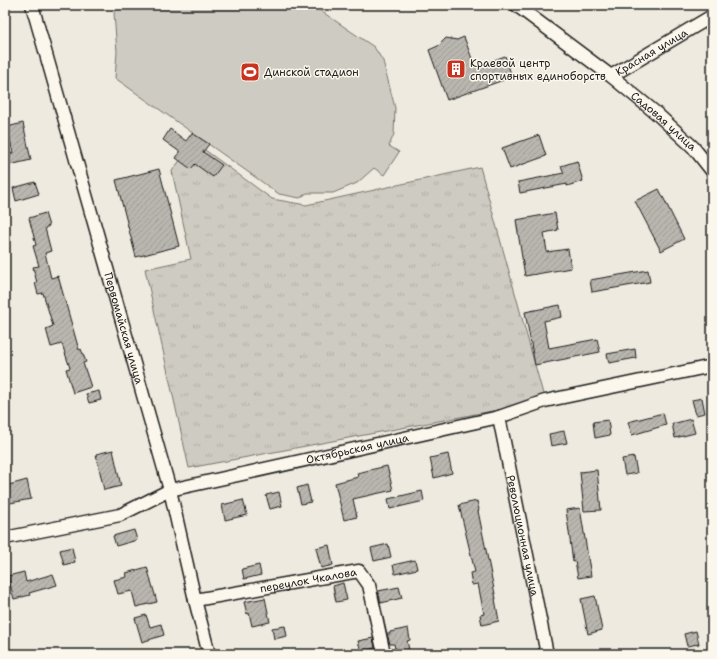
<svg xmlns="http://www.w3.org/2000/svg" width="717" height="659" viewBox="0 0 717 659" font-family="'Shantell Sans',sans-serif">
<style>
.grass{fill:url(#grass-tufts);stroke:#75746f}
.garden{fill:#ceccc2;stroke:#75746f}
.building{fill:url(#building-hatch);stroke:#1c1c1c}
.lines{fill:none;stroke-linecap:round;stroke-linejoin:round}
.minor-casing{stroke:#1c1c1c;stroke-width:15}
.minor{stroke:#fbf7ec;stroke-width:12}
.labels{text-anchor:middle;stroke-width:3;stroke-linejoin:round;paint-order:stroke}
.street-label{font-size:11px;fill:#1c1c1c;stroke:#fbf7ec}
.poi-label{font-size:11px;fill:#1c1c1c;stroke:#fbf7ec;text-anchor:start}
</style>
<defs>
<pattern id="grass-tufts" width="24" height="20" patternUnits="userSpaceOnUse"><rect width="24" height="20" fill="#ceccc2"/><path d="M3 7l-1-3M5 7V3M7 7l1-3M15 17l-1-3M17 17v-4M19 17l1-3" fill="none" stroke="#b0afa6"/></pattern>
<pattern id="building-hatch" width="6" height="6" patternUnits="userSpaceOnUse"><rect width="6" height="6" fill="#b9b6af"/><path d="M-1 1l2-2M0 6l6-6M5 7l2-2" fill="none" stroke="#9e9c96"/></pattern>
</defs>
<rect width="100%" height="100%" fill="#eeeadf"/>
<filter id="ink" filterUnits="userSpaceOnUse"><feTurbulence type="fractalNoise" baseFrequency=".025" numOctaves="2"/><feDisplacementMap in="SourceGraphic" scale="8" xChannelSelector="R" yChannelSelector="G"/><feConvolveMatrix kernelMatrix="1 2 1 2 8 2 1 2 1" color-interpolation-filters="sRGB"/></filter>
<g filter="url(#ink)">
<!-- grass -->
<path class="grass" d="M194,142L272,199L306,205L480,167L545,401L189,468L145,269L191,259L172,171Z"/>
<!-- garden -->
<path class="garden" d="M118,5H312L374,47L383,61L395,108L394,134L389,146L399,152L384,175L374,168L357,183L333,193H307L300,198L279,194L115,78L117,52L114,13Z"/>
<!-- building -->
<path class="building" d="M464,37L475,67L505,56L512,77L447,100L429,50L438,46L446,38L457,40Z
M23,123L31,160L5,166V154L13,153L7,127Z
M170,129L186,141L192,133L209,144L203,152L222,165L213,177L195,164L191,169L176,158L180,152L163,140Z
M539,135L546,156L510,169L502,148Z
M577,161L583,181L567,186V184L520,193L518,182L564,173L561,166Z
M159,169L179,246L136,257L116,180Z
M35,182L39,194L16,201L13,188Z
M659,189L684,239L661,251L635,201Z
M45,213L49,226L45,228L51,251L45,253L51,278L58,276L79,350L81,349L86,362L83,363L91,387L73,393L66,369L70,368L62,344L51,347L46,329L53,326L43,293L38,294L35,283H37L33,267L39,266L33,246L36,245L29,218Z
M555,213L558,230L544,233L547,252L568,249L571,268L525,276L516,220Z
M648,270L650,282L592,292L590,280Z
M560,305L562,317L544,321L549,348L597,339L600,352L535,365L525,312Z
M635,349L636,358L609,363L607,354Z
M99,391L101,400L89,403L86,394Z
M702,398L705,413L696,415L692,400Z
M663,413L666,425L632,435L628,422Z
M691,419L695,433L675,438L672,424Z
M608,420L610,435L595,438L593,422Z
M564,431L567,443L551,446L549,434Z
M113,450L121,486L104,490L96,454Z
M448,454L452,473L434,478L430,458Z
M634,457L637,473L625,475L622,459Z
M387,466L393,490L353,499L357,517L344,520L335,483L358,477L357,473Z
M597,470L601,510L584,511L580,472Z
M27,480L31,499L5,504V486Z
M307,485L311,502L301,504L297,488Z
M422,491L424,501L390,509L388,499Z
M279,492L282,506L270,509L266,495Z
M243,500L247,515L225,520L222,505Z
M477,501L479,510L478,511L496,599H495L499,621L482,625L480,615L484,614L478,584L472,585L470,573L475,572L459,505Z
M580,508L591,576L578,578L575,561L573,562L566,510Z
M134,530L137,540L116,546L113,536Z
M388,544L391,557L374,561L371,548Z
M329,545L333,565L321,568L316,548Z
M72,547L75,562L64,565L60,550Z
M415,560L417,569L395,574L393,565Z
M259,565L261,575L244,579L242,569Z
M147,567L157,602L136,607L132,591L118,594L114,580L127,577L126,573Z
M24,572L26,582L53,574L57,585L29,593L30,595L14,599L8,576Z
M343,583L347,600L336,602L333,586Z
M399,587L402,598L381,603L378,591Z
M595,596L602,630L588,634L581,599Z
M265,598L270,622L252,626L249,613L247,614L244,602Z
M146,615L150,627L161,624L164,635L142,642L135,618Z
M285,626L287,636L274,639L272,628Z
M408,628L410,640L407,641L410,654H396L394,644H390L387,634H390V632Z
M696,631L699,644L687,646L684,634Z
M373,638L375,648L361,651L358,641Z"/>
<g class="lines">
<defs>
<g id="minor">
<path id="s1" d="M32,5L170,490L195,600L209,654"/>
<path id="s2" d="M516,5L611,76L656,113L693,147L712,171"/>
<path id="s3" d="M611,76L712,16"/>
<path id="s4" d="M499,417L547,654"/>
<path id="s5" d="M5,538L120,515L170,490L499,417L545,401L712,366"/>
<path id="s6" d="M195,600L359,571L369,585L384,654"/>
</g>
</defs>
<!-- minor casing -->
<use href="#minor" class="minor-casing"/>
<!-- minor -->
<use href="#minor" class="minor"/>
</g>
</g>
<!-- icons -->
<defs>
<symbol id="building-square" viewBox="-11 -11 22 22"><rect x="-9" y="-9" width="18" height="18" rx="4" fill="#c8321e" stroke="#fbf7ec"/><path d="M-4-6H4V6H1V3H-1V6H-4ZM-2.5-4.3h1.7v1.8h-1.7ZM.8-4.3h1.7v1.8H.8ZM-2.5-1h1.7V.8h-1.7ZM.8-1h1.7V.8H.8Z" fill="#fff"/></symbol>
<symbol id="stadium-square" viewBox="-11 -11 22 22"><rect x="-9" y="-9" width="18" height="18" rx="4" fill="#c8321e" stroke="#fbf7ec"/><path d="M0-5a6.5 5 0 1 0 0 10a6.5 5 0 1 0 0-10ZM-3.5-1.8h7v3.6h-7Z" fill="#fff"/></symbol>
</defs>
<g fill-rule="evenodd">
<use href="#building-square" x="445" y="58" width="22" height="22"/>
<use href="#stadium-square" x="239" y="61" width="22" height="22"/>
</g>
<g class="labels">
<!-- street labels -->
<g class="street-label">
<text dy="4" stroke="none"><textPath href="#s3" startOffset="47">Красная улица</textPath></text>
<text dy="4" stroke="none"><textPath href="#s2" startOffset="188">Садовая улица</textPath></text>
<text dy="4" stroke="none"><textPath href="#s1" startOffset="336">Первомайская улица</textPath></text>
<text dy="4" stroke="none"><textPath href="#s5" startOffset="365">Октябрьская улица</textPath></text>
<text dy="4" stroke="none"><textPath href="#s4" startOffset="121">Революционная улица</textPath></text>
<text dy="4" stroke="none"><textPath href="#s6" startOffset="115">переулок Чкалова</textPath></text>
</g>
<!-- poi labels -->
<g class="poi-label">
<text x="470" y="67">Краевой центр<tspan x="470" dy="13">спортивных единоборств</tspan></text>
<text x="264" y="76">Динской стадион</text>
</g>
</g>
<!-- margin -->
<rect width="717" height="659" fill="none" stroke="#fbf7ec" stroke-width="20"/>
<rect x="10" y="10" width="697" height="639" fill="none" stroke="#1c1c1c" stroke-width="1.5" filter="url(#ink)"/>
</svg>
